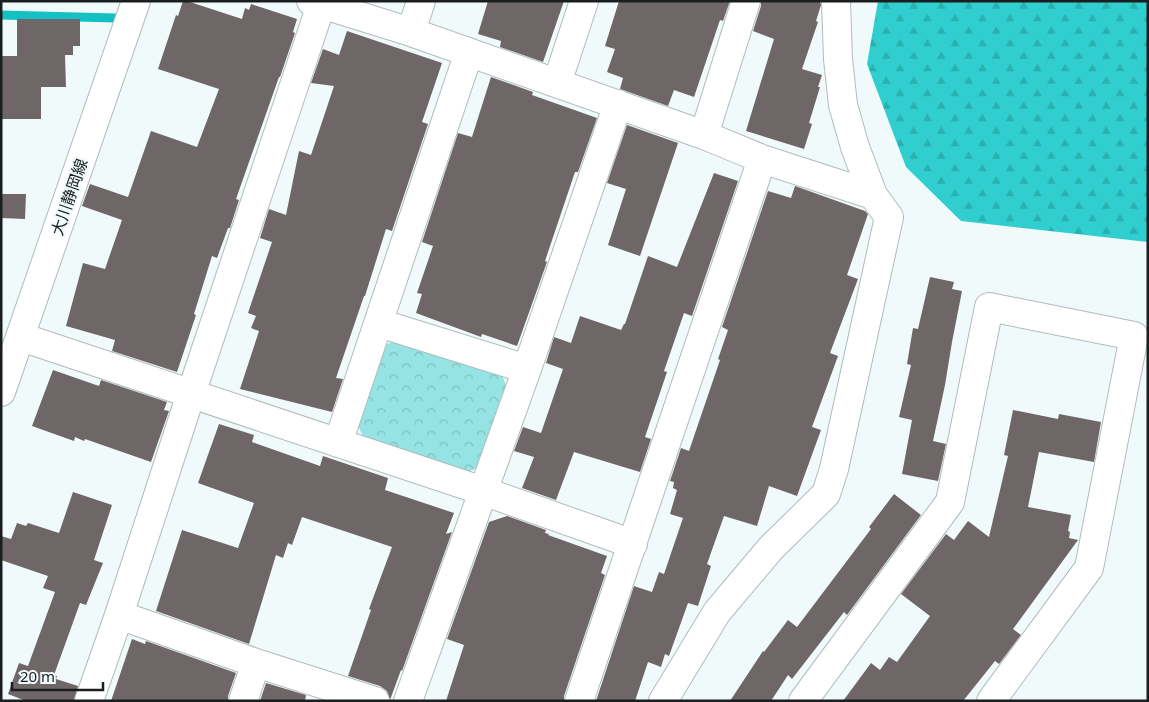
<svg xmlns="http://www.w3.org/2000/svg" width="1149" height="702" viewBox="0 0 1149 702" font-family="'Noto Sans','Noto Sans JP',sans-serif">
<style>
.forest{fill:url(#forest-firs)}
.park{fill:url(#park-crowns)}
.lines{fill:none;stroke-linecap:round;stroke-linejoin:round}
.stream{stroke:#13c1c2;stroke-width:9}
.building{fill:#6e6667}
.minor-casing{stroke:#b1bbbb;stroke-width:30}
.major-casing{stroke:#b1bbbb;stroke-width:30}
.minor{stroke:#fff;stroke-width:28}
.major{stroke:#fff;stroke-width:28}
.labels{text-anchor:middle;stroke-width:4.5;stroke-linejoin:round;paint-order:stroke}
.street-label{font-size:16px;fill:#1b1e1e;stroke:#f0fafa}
</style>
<defs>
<pattern id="forest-firs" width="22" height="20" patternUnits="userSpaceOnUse" patternTransform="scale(1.25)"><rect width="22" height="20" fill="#30cece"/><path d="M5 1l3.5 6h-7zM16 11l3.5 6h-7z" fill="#2ab0b0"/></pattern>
<pattern id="park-crowns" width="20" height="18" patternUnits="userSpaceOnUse" patternTransform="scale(1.25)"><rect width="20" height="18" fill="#95e3e2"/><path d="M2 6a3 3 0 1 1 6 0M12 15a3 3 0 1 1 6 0" fill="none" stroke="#80c2c1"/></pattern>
</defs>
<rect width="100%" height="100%" fill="#f0fafa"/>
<!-- forest -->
<path class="forest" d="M878,1H1148V242L961,221L906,167L867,64Z"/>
<!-- park -->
<path class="park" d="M397,339L501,372L506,385L478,468L465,473L364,439L357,423L382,347Z"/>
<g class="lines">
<!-- stream -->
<path class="stream" d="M1,15L115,18"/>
</g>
<!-- building -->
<path class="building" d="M183,1H187L242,19L245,8L249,10L251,4L297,19L293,32L295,33L280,77H279L236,199L239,200L230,228H228L217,258L212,256L194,314L196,315L177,372L112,351L115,340L66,326L83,263L105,269L122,220L82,206L90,184L128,197L151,131L197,147L219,89L158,69L176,15L178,16Z
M488,1H564L543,62L500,47L501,41L478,34Z
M619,1H730L723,21L720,20L694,97L674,90L668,106L620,89L623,78L607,72L615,49L605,46Z
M761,1H820L821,5L816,21L818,22L802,69L822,75L818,87H820L809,123L812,124L804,149L746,131L774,39L753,31L761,6Z
M17,19H80V46H73V55H65L66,87H41V119H1V56H17Z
M347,31L442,63L422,122L428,124L392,231L386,229L365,296H364L336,378L343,379L332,412L240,389L259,331L251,328L256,316L248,313L272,242L260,238L269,209L286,215L299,151L311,155L334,86L311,83L323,49L339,55Z
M491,77L533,92L532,95L597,118L578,172H575L545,261L547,262L517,346L482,334L481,337L416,313L422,294L417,293L433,246L422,242L458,133L472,137Z
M627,125L678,143L640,256L608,245L626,189L607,183Z
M714,173L738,181L692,316L684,313L664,371L667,372L645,437L651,439L640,472L574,452L556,500L522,488L534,457L514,451L523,427L541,433L563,369L546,363L554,337L571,343L580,316L621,330L624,324H625L648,256L677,267Z
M795,186L865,211L868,214L847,275L858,279L830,353L838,356L812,427L821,430L797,496L769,486L757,526L724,516L707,564L711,566L698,606L688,603L669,656L665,654L661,667L648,662L635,701H596L634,586L652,592L659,572L664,574L683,518L670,514L677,490L673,488L674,482L670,481L681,448L689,451L720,360L718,359L728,330L722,327L768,191L791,198Z
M1,194H26L25,219L1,218Z
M930,277L954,282L952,289L962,291L952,342L945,385L933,441L946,444L938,481L902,474L912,420L899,417L911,365L907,364L913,328L918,329Z
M53,370L99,386L101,380L167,402L164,410L169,411L151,462L85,439L84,441L75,437L74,441L32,426Z
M1013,410L1058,419L1059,414L1101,422L1094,462L1039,452L1028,507L1071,515L1068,531L1070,532L1069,538L1078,540L1013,629L1021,635L999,664L995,661L963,701H843L871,663L880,670L889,657L897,662L930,616L901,594L946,534L954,540L968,521L989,537L1008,456L1004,455Z
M219,424L254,435L252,442L320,466L323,456L388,478L385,490L454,513L446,534L452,532L402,671L401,670L390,700L387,691L380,686L348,676L371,610L369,609L392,547L302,517L292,545L288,543L283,558L276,555L249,644L156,611L182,530L238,548L254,503L198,483Z
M73,492L112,505L94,560L103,563L86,605L80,603L54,675L57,676L56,679L78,686L74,701H26L8,694L19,663L28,666L55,592L43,588L48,576L1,560V536L11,539L17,523L26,526L28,523L59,533Z
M894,494L921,515L847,615L844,612L792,679L788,675L771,701H730L763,651L764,652L788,620L797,627L871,529L869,527Z
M507,516L546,530L545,533L549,534L548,535L607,556L601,573L605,575L564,696V701H446L464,645L447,639L489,522Z
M132,639L145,644L146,641L236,673L228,696V701H111Z
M266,683L306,695L305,701H260Z"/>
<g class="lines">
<defs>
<path id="minor" d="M311,1L411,32L704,135L762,159L873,195
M411,32L421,1
M557,83L584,1
M704,135L746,1
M379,323L527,369
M21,337L483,491L633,544
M338,443L469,52
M119,615L256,663L375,701
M89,701L119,615L191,394L321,5
M243,701L256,663
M408,701L527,369L618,104
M579,701L762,159
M663,701L717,612L771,548L826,494L834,469L889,217L873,195L855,147L843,105L838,59L836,1
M803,701L950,502L989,307L1134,336L1089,568L991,701"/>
<path id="major" d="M1,392L136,1"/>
</defs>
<!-- minor casing -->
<use href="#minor" class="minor-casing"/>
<!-- major casing -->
<use href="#major" class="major-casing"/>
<!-- minor -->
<use href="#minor" class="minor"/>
<!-- major -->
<use href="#major" class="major"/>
</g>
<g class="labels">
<!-- street labels -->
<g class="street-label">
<text transform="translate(69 197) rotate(-71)" y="6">大川静岡線</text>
</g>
</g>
<!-- border -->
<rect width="1149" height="702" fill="none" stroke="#1b1e1e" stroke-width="5"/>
<!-- scale -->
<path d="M12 682v8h91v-8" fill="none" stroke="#1b1e1e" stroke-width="2.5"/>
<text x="20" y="682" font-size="15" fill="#1b1e1e" stroke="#f0fafa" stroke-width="4" paint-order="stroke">20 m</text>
</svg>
